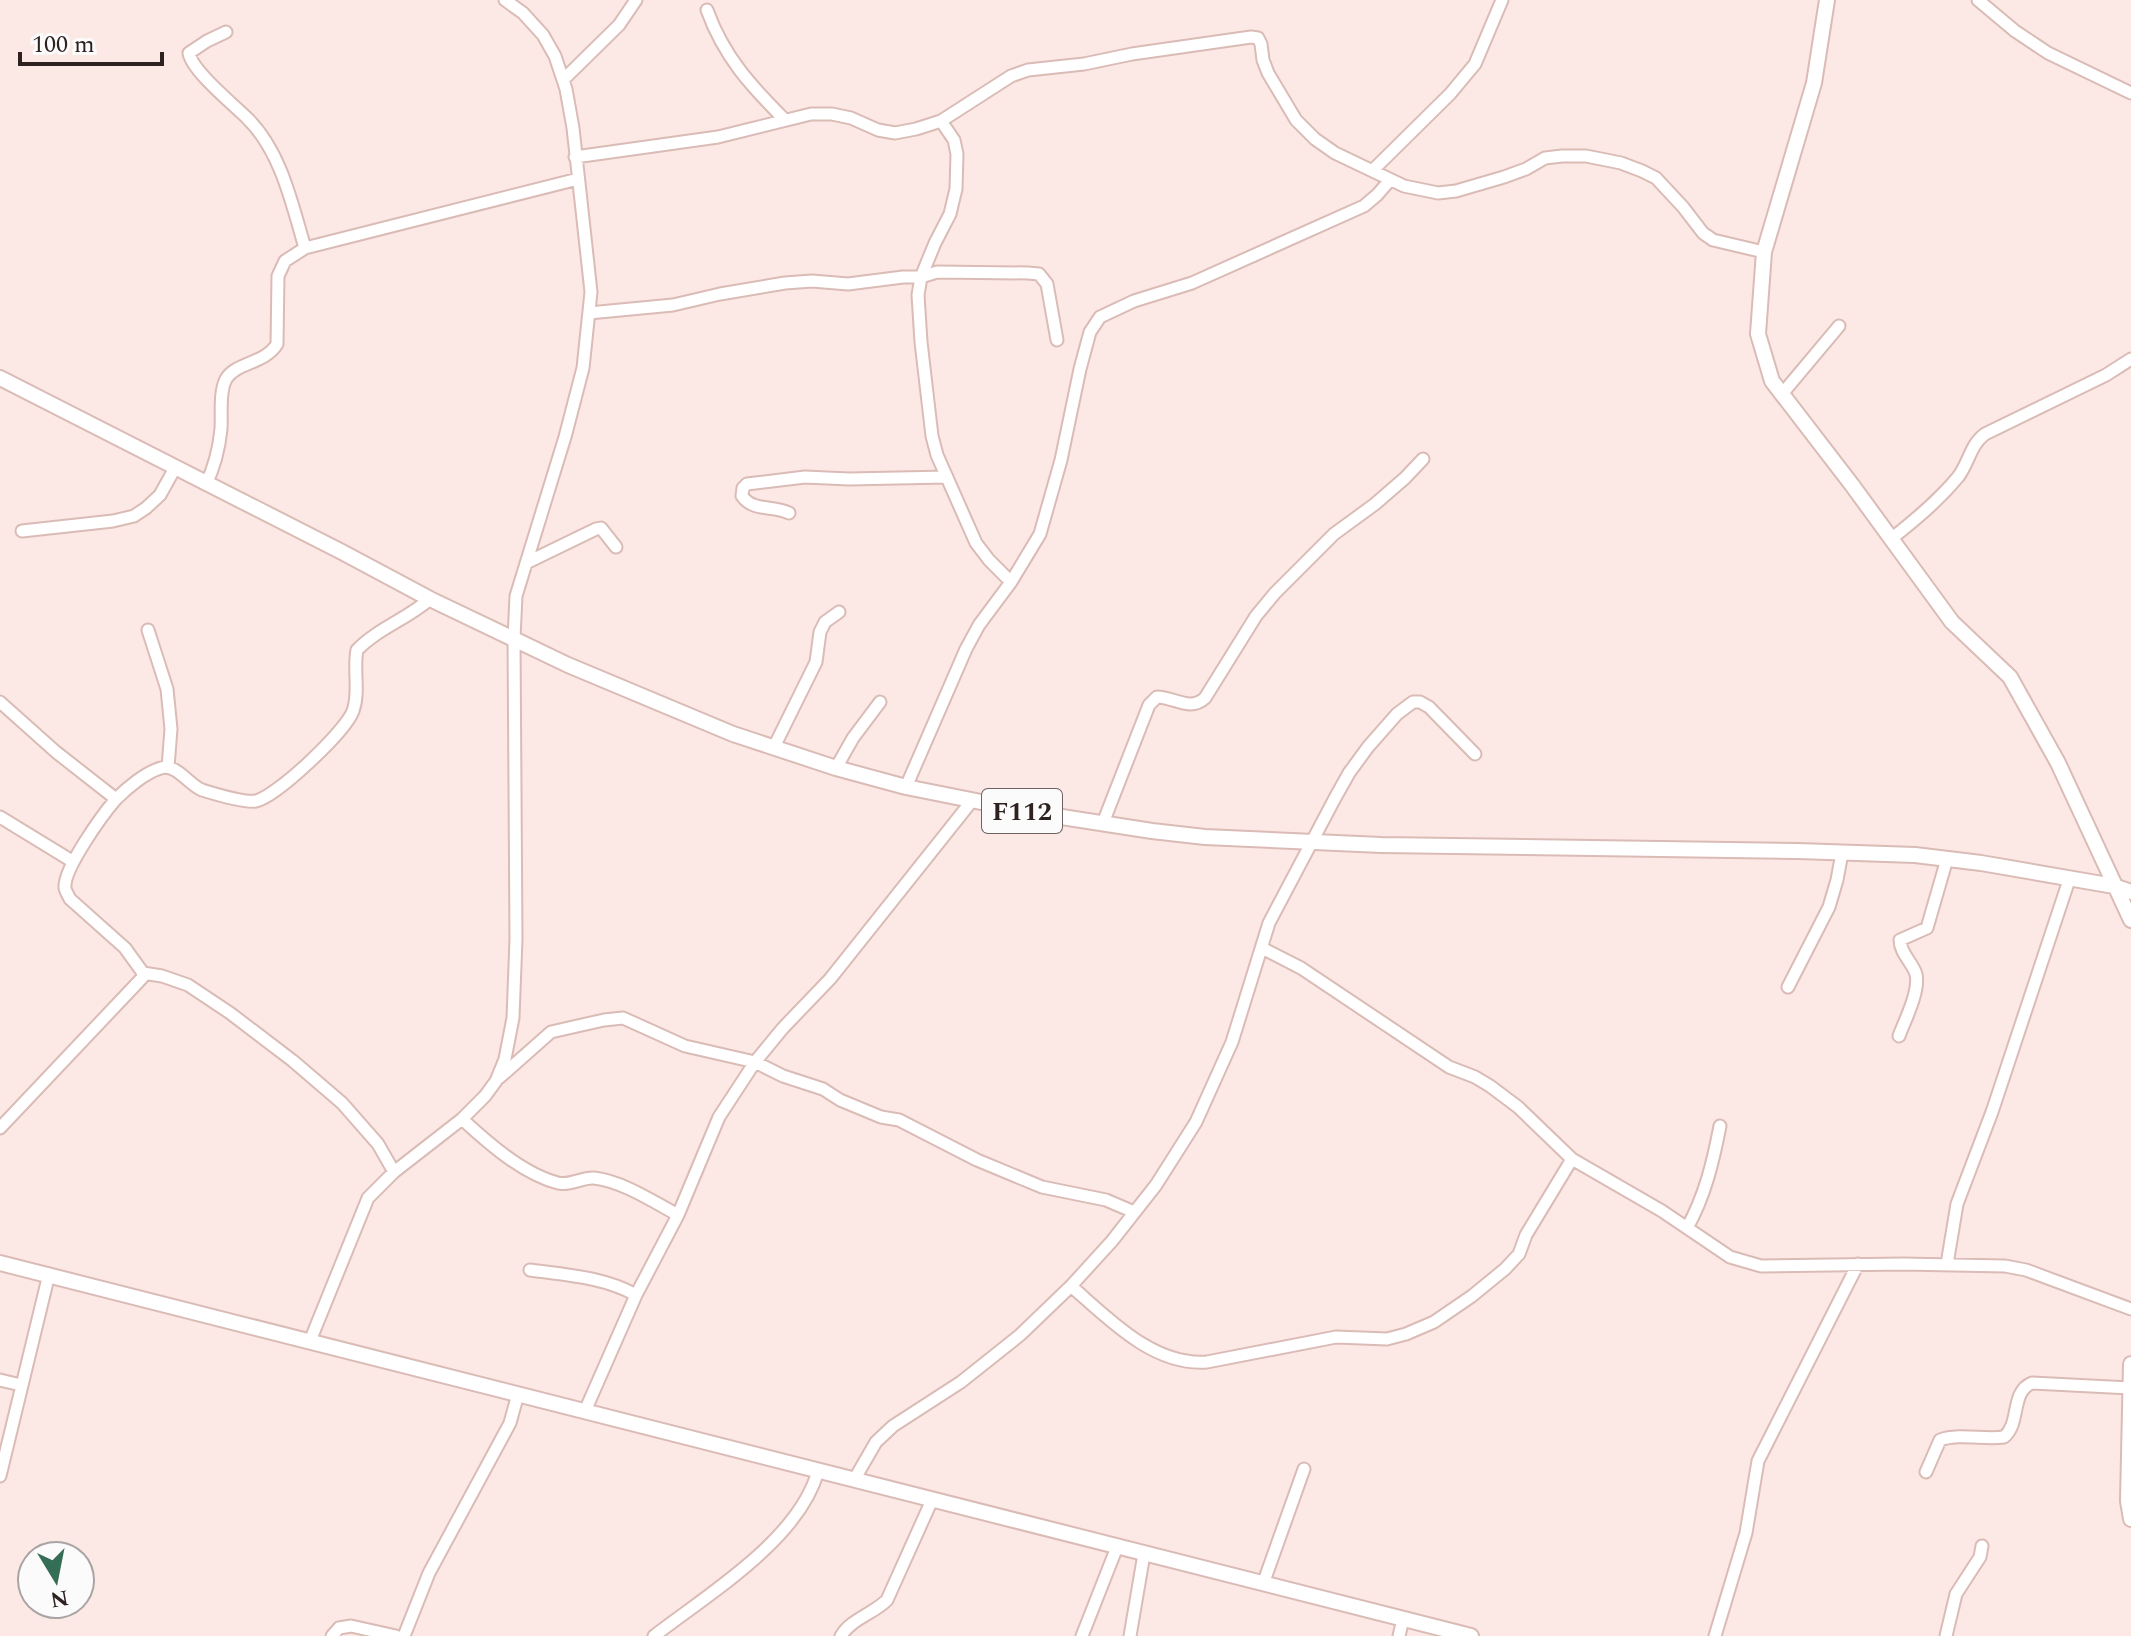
<svg xmlns="http://www.w3.org/2000/svg" width="2131" height="1636" viewBox="0 0 2131 1636" font-family="Spectral,serif">
<style>
.lines{fill:none;stroke-linecap:round;stroke-linejoin:round}
.minor-casing{stroke:#dabbb6;stroke-width:15}
.major-casing{stroke:#dabbb6;stroke-width:18}
.minor{stroke:#fff;stroke-width:11}
.major{stroke:#fff;stroke-width:14}
.labels{text-anchor:middle;stroke-width:6;stroke-linejoin:round;paint-order:stroke}
.shield{fill:#fbfbfb;stroke:#6c6362;stroke-width:2}
.shield-label{font-size:26px;font-weight:bold;fill:#2e2220}
</style>
<rect width="100%" height="100%" fill="#fce9e5"/>
<g class="lines">
<defs>
<path id="minor" d="M1978,0L2015,31L2048,53L2131,93
M707,10C724,57 751,86 785,120
M226,32L207,41L189,53C192,71 233,104 247,118C281,151 292,204 305,248
M563,80L619,25L636,0
M941,121L954,140L957,154L956,189L950,214L935,243L921,277L918,295L921,342L932,436L937,455L976,543L989,560L1011,582
M575,157L718,137L811,114H832L851,118L878,130L895,133L916,129L941,121L1011,76L1028,70L1084,64L1132,54L1251,37L1258,38L1261,44L1263,60L1268,73L1296,120L1315,139L1335,153L1404,186L1438,193L1456,191L1504,177L1526,169L1545,158L1562,156H1586L1621,163L1642,171L1656,178L1683,207L1703,233L1713,240L1764,252
M1373,170L1450,94L1475,64L1502,0
M589,313L673,305L720,294L785,283L812,281L848,284L903,277H921L937,272L1028,273L1039,274L1047,284L1057,340
M1782,394L1839,326
M206,484C215,466 219,449 221,429C222,414 219,393 226,379C236,362 265,364 277,344L278,276L285,261L305,248L578,179
M789,513C773,505 753,512 742,496L743,488L747,484L805,477L849,479L947,477
M22,531L113,521L134,516L146,508L160,495L175,468
M1891,539C1915,520 1938,501 1958,477C1969,463 1970,445 1985,434L2106,375L2131,359
M526,563L596,529L601,528L616,547
M148,630L167,689L171,729L168,767
M0,702L56,752L116,799
M774,747L816,662L820,632L825,622L839,612
M836,768L853,738L880,702
M906,787L966,649L979,625L1011,582L1040,534L1061,460L1080,369L1090,332L1100,317L1134,301L1192,283L1364,206L1377,195L1390,180
M0,817L72,861
M1103,823L1149,705L1157,697C1174,697 1190,712 1205,698L1256,616L1275,593L1334,534L1375,504L1405,478L1423,459
M1262,948L1301,968L1449,1067L1475,1077L1490,1086L1518,1107L1572,1159L1662,1211L1730,1257L1761,1266L1903,1264L2005,1266L2026,1270L2131,1309
M1788,987L1829,907L1837,880L1842,853
M1899,1036C1905,1020 1920,991 1916,974C1912,962 1900,953 1900,940L1927,928L1947,859
M499,1078L551,1032L604,1020L623,1018L685,1046L755,1062L783,1076L823,1089L840,1100L881,1117L899,1120L977,1160L1042,1187L1106,1200L1134,1212
M462,1119C488,1143 523,1174 558,1183C571,1186 582,1177 594,1178C622,1181 654,1202 678,1215
M0,1128L142,978L143,973
M394,1172L378,1144L342,1103L293,1061L230,1013L188,985L162,976L143,973L125,948L70,899C69,897 65,890 65,888C63,869 103,814 116,799C127,788 146,772 161,768C176,763 189,785 202,790C215,794 244,803 256,801C277,796 345,732 353,711C360,692 353,669 357,650C377,629 407,619 430,599
M1687,1228C1705,1196 1713,1162 1720,1126
M1947,1264L1957,1204L1992,1112L2069,880
M530,1270C566,1275 604,1277 636,1295
M1071,1286C1109,1319 1153,1366 1207,1362L1336,1337L1387,1339L1406,1334L1434,1322L1472,1296L1505,1269L1519,1254L1526,1235L1572,1159
M310,1341L368,1198L394,1172L462,1119L485,1096L496,1081L505,1059L513,1018L516,939L514,638L516,596L565,437L583,368L591,292L573,128L566,89L555,56L543,35L523,13L505,0
M0,1380L21,1385
M585,1411L636,1295L678,1215L719,1117L755,1062L783,1028L830,979L971,802
M1926,1472L1940,1440C1960,1433 1984,1440 2004,1437C2021,1423 2010,1392 2032,1383L2130,1388
M0,1476L49,1274
M854,1480L876,1442L893,1426L961,1382L1020,1335L1071,1286L1112,1241L1156,1185L1196,1122L1232,1042L1269,923L1335,798L1349,773L1368,747L1397,714L1413,702H1420L1429,707L1475,754
M1263,1584L1304,1469
M332,1636L339,1628L351,1626L396,1636
M404,1636L429,1573L510,1423L518,1394
M654,1636C708,1594 799,1540 818,1471
M841,1636C851,1619 873,1614 887,1600L932,1500
M1082,1636L1117,1547
M1130,1636L1144,1554
M1399,1636L1403,1619
M1715,1636L1746,1533L1758,1461L1858,1264
M1946,1636L1956,1594L1980,1557L1982,1546"/>
<path id="major" d="M1827,0L1814,83L1764,252L1758,334L1772,381L1852,485L1952,622L2010,677L2058,763L2131,920
M0,378L342,552L430,599L568,665L733,734L836,768L906,787L1036,813L1152,831L1205,837L1381,845L1798,851L1915,855L1981,863L2114,886L2131,892
M0,1263L1471,1636
M2131,1364L2128,1501L2131,1519"/>
</defs>
<!-- minor casing -->
<use href="#minor" class="minor-casing"/>
<!-- major casing -->
<use href="#major" class="major-casing"/>
<!-- minor -->
<use href="#minor" class="minor"/>
<!-- major -->
<use href="#major" class="major"/>
</g>
<g class="labels">
<!-- shield labels -->
<rect class="shield" x="982" y="789" width="80" height="44" rx="6"/>
<g class="shield-label">
<text x="1022" y="820">F112</text>
</g>
</g>
<!-- north arrow -->
<g transform="translate(56 1580) rotate(170)"><circle r="38" fill="#fbfbfb" stroke="#a9a4a3" stroke-width="2"/>
<path d="M0-6L14 30L0 20L-14 30Z" fill="#356e56"/>
<text y="-12" font-size="22" font-weight="bold" text-anchor="middle" fill="#2e2220">N</text>
</g>
<!-- scale -->
<path d="M20 52v12h142v-12" fill="none" stroke="#2e2220" stroke-width="4"/>
<text x="32" y="52" font-size="24" fill="#2e2220" stroke="#fbfbfb" stroke-width="6" paint-order="stroke">100 m</text>
</svg>
